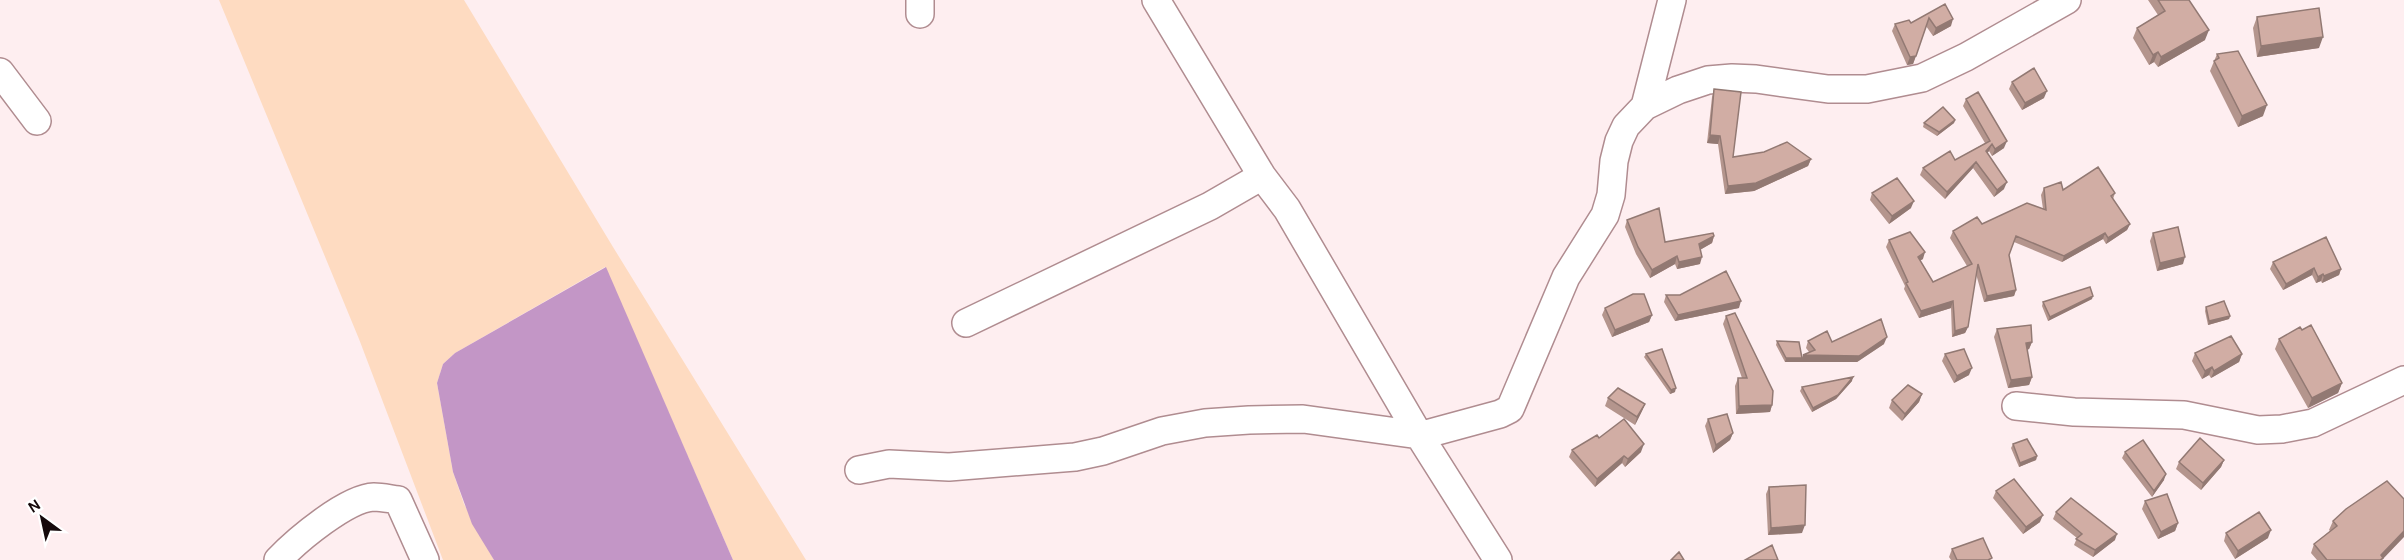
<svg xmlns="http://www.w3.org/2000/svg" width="2404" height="560" viewBox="0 0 2404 560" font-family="Karla,sans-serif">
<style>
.green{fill:#fedbc1}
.water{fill:#c396c6}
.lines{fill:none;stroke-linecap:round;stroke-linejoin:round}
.minor-casing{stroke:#b08c90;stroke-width:30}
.minor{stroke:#fff;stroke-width:27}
.wall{fill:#b4958d}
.shaded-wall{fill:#927973}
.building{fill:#d1ada4;stroke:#927973;stroke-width:1.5}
</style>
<rect width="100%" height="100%" fill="#feeef0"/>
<!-- green -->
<path class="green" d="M219,0H464L613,247L806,560H733L605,267L455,353L443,364L437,383L453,472L464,504L494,560H443L359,339Z"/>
<!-- water -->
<path class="water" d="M606,267L733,560H494L472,524L453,472L437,383L443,364L455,353Z"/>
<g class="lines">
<defs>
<path id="minor" d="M1156,0L1262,176L1287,209L1419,435L1498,560
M920,14V0
M0,72L37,121
M1645,106L1672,0
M966,323L1210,206L1262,176
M2016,406L2074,412L2184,415L2258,430L2282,429L2313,423L2404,380
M1419,436L1500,414L1510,409L1566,277L1605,215L1611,195L1614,161L1619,141L1626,126L1645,106L1678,90L1708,80L1732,78L1756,79L1828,89H1867L1922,78L1966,57L2067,0
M859,470L889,464L949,467L1075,457L1103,451L1162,431L1205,423L1249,420L1303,419L1419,435
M278,560C297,540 347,498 374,497C382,497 390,499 398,500L425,560"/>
</defs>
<!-- minor casing -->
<use href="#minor" class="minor-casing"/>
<!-- minor -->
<use href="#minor" class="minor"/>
</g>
<!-- wall -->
<path class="wall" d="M2148,0H2189L2205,40L2158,67L2154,62L2149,65L2133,38L2137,28L2158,15Z
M1945,4L1951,26L1933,36L1926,26L1913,64L1907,65L1892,31L1895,24L1911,23Z
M2257,17L2319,48L2257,57L2253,28Z
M2217,54L2263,116L2238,127L2210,71Z
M2012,82L2044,98L2022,110L2009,89Z
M1714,89L1733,157L1811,159L1808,166L1754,191L1725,194L1718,144L1707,143L1712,97Z
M1966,99L2004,148L1992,156L1989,151L1987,153L2004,189L1994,197L1973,168L1945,199L1920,175L1923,168L1955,160L1985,143L1963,106Z
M1955,120L1954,123L1937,136L1923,127L1924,123Z
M2044,188L2063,190L2115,193L2113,199L2130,224L2127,230L2106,244L2103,239L2062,262L2014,242L2009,255L2016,290L2014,296L1984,302L1976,274L1968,327L1965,333L1952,337L1951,308L1919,318L1904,289L1905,286L1886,247L1889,240L1923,259L1920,260L1933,282L1967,266L1950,238L1953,231L2043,209L2041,195Z
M1872,193L1911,208L1889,224L1870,200Z
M1627,220L1665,242L1714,236L1712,243L1700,250V264L1677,269L1675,264L1650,278L1636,254L1625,227Z
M2153,233L2183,264L2157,271L2150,241Z
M2273,262L2341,269L2339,275L2322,283L2321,281L2316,283L2312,275L2283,290L2270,269Z
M1666,295L1739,308L1675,321L1664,302Z
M2092,299L2048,321L2042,306L2043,302Z
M2206,307L2230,316L2229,319L2208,325L2205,311Z
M1605,308L1652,315L1649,322L1612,337L1602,315Z
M1726,316L1772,405L1770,412L1736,414L1735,386L1738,378H1742L1723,324Z
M1997,329L2032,342L2029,349L2027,350L2032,377L2029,385L2008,388L1994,337Z
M2279,339L2342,383L2338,393L2308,408L2275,349Z
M1777,341L1802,358L1809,352L1806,348L1808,341L1884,344L1857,362H1785L1776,345Z
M2195,353L2242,354L2239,362L2211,378L2209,375L2202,379L2192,361Z
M1646,354L1675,392L1670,394L1644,357Z
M1945,354L1969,375L1954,383L1942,361Z
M1852,381L1836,399L1812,412L1800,391L1802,387Z
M1922,394L1919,402L1902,421L1889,408L1892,400Z
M1608,398L1645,404L1642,411L1635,425L1605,406Z
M1708,419L1733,433L1730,440L1713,453L1705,426Z
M1599,438L1641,452L1625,467L1622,463L1595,487L1569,457L1572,450Z
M2013,444L2037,456L2036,460L2019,467L2011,448Z
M2125,452L2164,480L2152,497L2122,458Z
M2224,460L2221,467L2201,490L2176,469L2179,462Z
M1769,487L1802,533L1768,535L1766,494Z
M1996,491L2040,522L2023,534L1993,498Z
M2145,501L2178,523L2175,531L2158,539L2142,509Z
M2056,512L2115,540L2093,557L2074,545L2077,538L2053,519Z
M2333,521L2382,559V560H2317L2311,553L2314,544L2330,531L2329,530Z
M2226,533L2268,538L2235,559L2224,541Z
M1952,549L1992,560H1951L1949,557Z"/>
<!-- shaded-wall -->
<path class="shaded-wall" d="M1953,19L1951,26L1933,36L1936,28Z
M2209,30L2205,40L2158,67L2161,57Z
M2323,37L2319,48L2257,57L2261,46Z
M2158,52L2154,62L2149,65L2153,55Z
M1916,56L1913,64L1907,65L1910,57Z
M2047,91L2044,98L2022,110L2025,103Z
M2267,105L2263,116L2238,127L2242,116Z
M1955,120L1954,123L1937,136L1939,132Z
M1710,135L1720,136L1718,144L1707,143Z
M2007,141L2004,148L1992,156L1995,149Z
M1992,144L1989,151L1983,158L1986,151Z
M1811,159L1808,166L1754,191L1725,194L1728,186Z
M1976,162L1973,168L1945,199L1947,192Z
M2007,182L2004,189L1994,197L1997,190Z
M1914,201L1911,208L1889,224L1892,216Z
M2130,224L2127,230L2106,244L2108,238Z
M2105,233L2103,239L2062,262L2064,256Z
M1714,236L1712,243L1696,252L1699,244Z
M1925,252L1923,259L1916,263L1918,257Z
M1677,256L1675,264L1650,278L1652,270Z
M1702,257L1700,264L1677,269L1679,262Z
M2185,257L2183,264L2157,271L2160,263Z
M2314,268L2312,275L2283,290L2286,284Z
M2341,269L2339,275L2322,283L2324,276Z
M2323,274L2321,281L2316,283L2318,277Z
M2016,290L2014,296L1984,302L1987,296Z
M2093,296L2092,299L2048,321L2050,317Z
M1741,301L1739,308L1675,321L1678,315Z
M1953,301L1951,308L1919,318L1921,311Z
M1652,315L1649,322L1612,337L1615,330Z
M2230,316L2229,319L2208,325L2209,321Z
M1968,327L1965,333L1952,337L1955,331Z
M1887,337L1884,344L1857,362H1785L1786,358H1802L1803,355Z
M2032,342L2029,349L2023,351L2026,343Z
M2242,354L2239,362L2211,378L2214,371Z
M2212,367L2209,375L2202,379L2205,371Z
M1972,368L1969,375L1954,383L1957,376Z
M1853,377L1852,381L1836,399L1812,412L1813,408Z
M2032,377L2029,385L2008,388L2011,380Z
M2342,383L2338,393L2308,408L2312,398Z
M1676,388L1675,392L1670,394L1671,390Z
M1922,394L1919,402L1902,421L1905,414Z
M1645,404L1642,411L1635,425L1637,417Z
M1772,405L1770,412L1736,414L1739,406Z
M1733,433L1730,440L1713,453L1716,445Z
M1644,444L1641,452L1625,467L1628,459Z
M1624,456L1622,463L1595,487L1597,479Z
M2037,456L2036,460L2019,467L2020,463Z
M2224,460L2221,467L2201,490L2203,483Z
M2166,474L2164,480L2152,497L2154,491Z
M2043,515L2040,522L2023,534L2026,527Z
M2178,523L2175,531L2158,539L2161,532Z
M1805,525L1802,533L1768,535L1771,528Z
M2271,530L2268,538L2235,559L2238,551Z
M2404,531V537L2382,560H2379L2381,555Z
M2117,534L2115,540L2093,557L2095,550Z"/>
<!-- building -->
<path class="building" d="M2158,0H2189L2209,30L2161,57L2158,52L2153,55L2137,28L2165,11Z
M1945,4L1953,19L1936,28L1929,18L1916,56L1910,57L1895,24L1909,20L1911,23Z
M2319,8L2323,37L2261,46L2257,17Z
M2238,51L2267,105L2242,116L2214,61L2219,58L2217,54Z
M2034,68L2047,91L2025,103L2012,82Z
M1714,89L1741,92L1733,157L1764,152L1787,142L1811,159L1756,183L1728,186L1720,136L1710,135Z
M1978,92L2007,141L1995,149L1992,144L1986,151L2007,182L1997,190L1976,162L1947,192L1923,168L1950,151L1955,160L1990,141L1966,99Z
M1943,107L1955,120L1939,132L1924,123Z
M2098,167L2115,193L2111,196L2130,224L2108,238L2105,233L2064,256L2016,236L2009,255L2016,290L1987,296L1978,264L1968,327L1955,331L1953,301L1921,311L1906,283L1908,282L1889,240L1910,232L1925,252L1918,257L1933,282L1972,264L1953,231L1977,217L1982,224L2027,203L2046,210L2044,188L2061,182L2063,190Z
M1897,178L1914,201L1892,216L1872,193Z
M1659,208L1665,242L1713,233L1714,236L1699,244L1702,257L1679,262L1677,256L1652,270L1638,247L1627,220Z
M2178,227L2185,257L2160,263L2153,233Z
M2326,237L2341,269L2324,276L2323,274L2318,277L2314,268L2286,284L2273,262Z
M1726,271L1741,301L1678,315L1666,295H1680Z
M2090,287L2093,296L2050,317L2043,302Z
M1633,294H1644L1652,315L1615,330L1605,308Z
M2224,301L2230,316L2209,321L2206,307Z
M1735,313L1773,391L1772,405L1739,406L1738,378H1747L1726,316Z
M1881,319L1887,337L1859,356L1803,355L1815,350L1808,341L1827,331L1832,342Z
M2031,325L2032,342L2026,343L2032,377L2011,380L1997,329Z
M2311,325L2342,383L2312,398L2279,339L2300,327L2302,330Z
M2231,336L2242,354L2214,371L2212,367L2205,371L2195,353Z
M1777,341L1799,342L1802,358H1786Z
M1662,349L1676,388L1671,390L1646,354Z
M1964,349L1972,368L1957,376L1945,354Z
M1853,377L1838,395L1813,408L1802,387Z
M1908,385L1922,394L1905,414L1892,400Z
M1618,388L1645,404L1637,417L1608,398Z
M1727,414L1733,433L1716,445L1708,419Z
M1624,419L1644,444L1628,459L1624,456L1597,479L1572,450L1597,435L1599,438Z
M2200,438L2224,460L2203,483L2179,462Z
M2027,439L2037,456L2020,463L2013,444Z
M2143,440L2166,474L2154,491L2125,452Z
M2014,479L2043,515L2026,527L1996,491Z
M2387,481L2404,499V531L2381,555L2383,558L2380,560H2327L2314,544L2337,526L2333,521L2346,509Z
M1806,485L1805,525L1771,528L1769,487Z
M2167,494L2178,523L2161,532L2145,501Z
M2071,498L2117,534L2095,550L2076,539L2082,534L2056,512Z
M2259,512L2271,530L2238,551L2226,533Z
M1983,538L1992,558L1988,560H1957L1952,549Z
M1772,545L1778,560H1745Z
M1679,552L1684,560H1671Z"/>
<!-- north arrow -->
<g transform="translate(42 518) rotate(327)" stroke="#ffffff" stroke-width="4.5" paint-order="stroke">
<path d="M0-4.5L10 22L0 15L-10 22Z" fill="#15090b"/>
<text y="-9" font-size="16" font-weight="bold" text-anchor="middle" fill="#15090b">N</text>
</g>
</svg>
